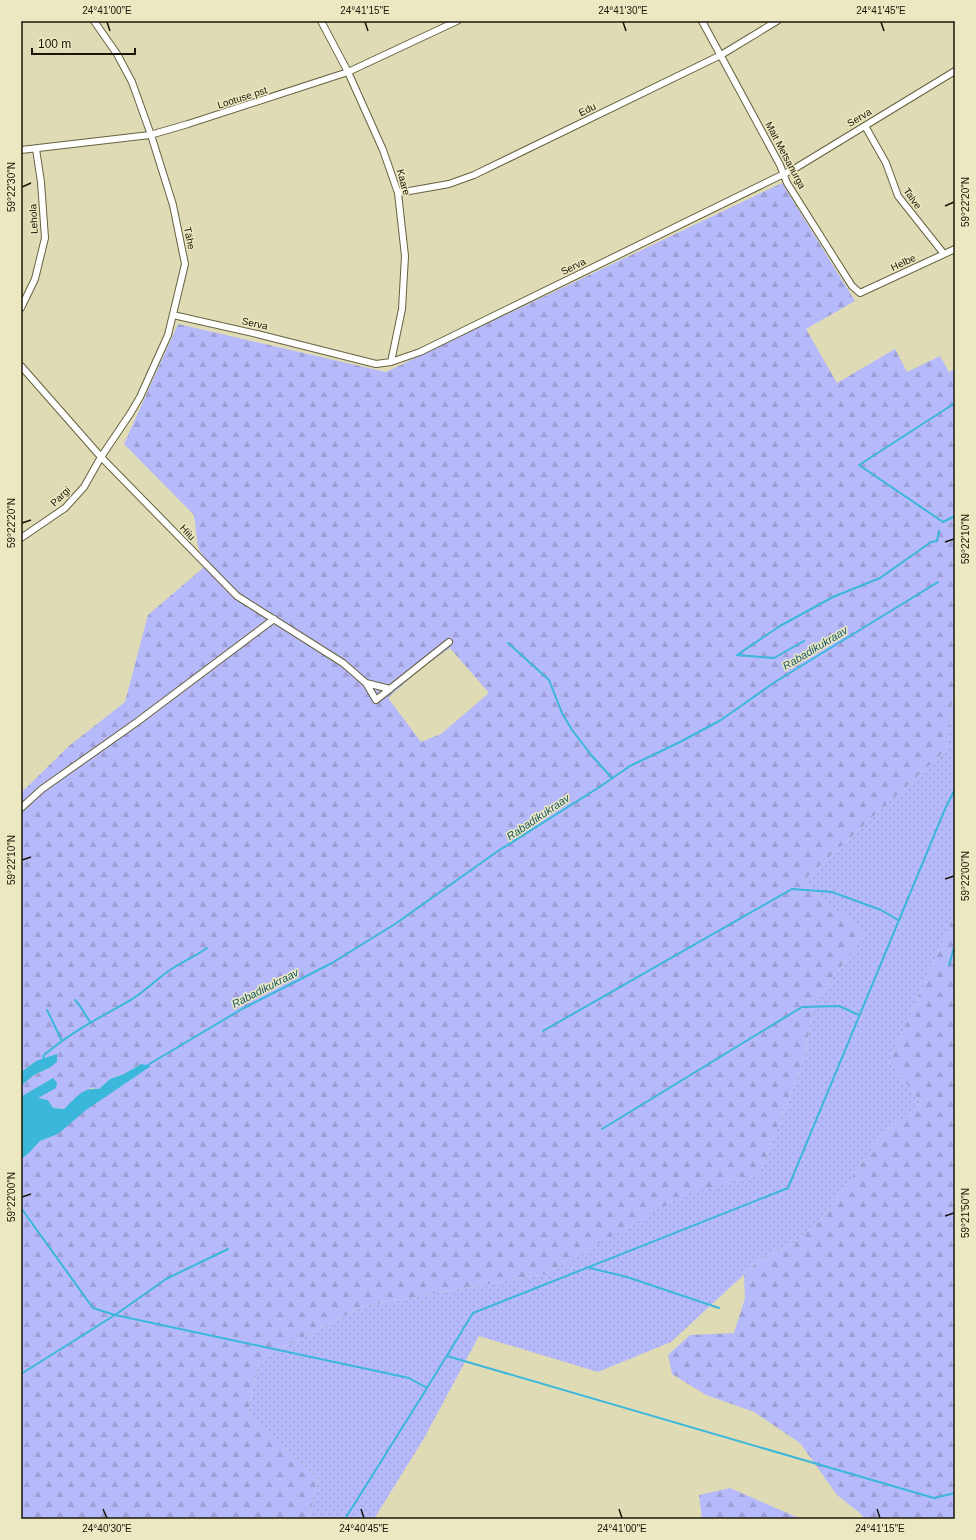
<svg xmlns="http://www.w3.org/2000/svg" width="976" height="1540" viewBox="0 0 976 1540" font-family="Arial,sans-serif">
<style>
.grass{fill:url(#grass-dots)}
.forest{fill:url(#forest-firs);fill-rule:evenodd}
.water{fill:#3bb7db}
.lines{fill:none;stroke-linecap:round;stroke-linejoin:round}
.stream{stroke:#3bb7db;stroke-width:2}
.street-casing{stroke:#666240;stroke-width:8}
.street{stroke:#fff;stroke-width:6}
.ticks{fill:none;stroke:#181608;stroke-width:1.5}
.labels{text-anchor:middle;stroke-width:3;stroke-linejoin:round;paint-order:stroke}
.street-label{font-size:10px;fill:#181608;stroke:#ece8c1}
.water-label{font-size:11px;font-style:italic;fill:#15576b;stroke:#ece8c1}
.neatline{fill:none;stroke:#181608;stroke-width:1.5}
.ticks-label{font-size:10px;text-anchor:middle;fill:#181608}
</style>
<defs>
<pattern id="grass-dots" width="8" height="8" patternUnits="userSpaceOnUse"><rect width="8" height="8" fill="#b7bafa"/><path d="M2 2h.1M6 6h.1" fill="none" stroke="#9d9fd5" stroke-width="1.8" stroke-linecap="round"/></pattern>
<pattern id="forest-firs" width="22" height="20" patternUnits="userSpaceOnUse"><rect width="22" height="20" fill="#b7bafa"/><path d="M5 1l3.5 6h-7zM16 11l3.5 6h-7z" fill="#9d9fd5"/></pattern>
</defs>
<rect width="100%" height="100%" fill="#dfdbb5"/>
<!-- grass -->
<path class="grass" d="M955,674V913L889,1062L921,1102L880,1138L821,1220L791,1245L762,1258L671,1342L598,1372L479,1336L423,1440L374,1519H309L318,1478L248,1412L260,1359L364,1306L545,1274L688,1192L759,1175L805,1058L813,1004L866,934L802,882L947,749Z"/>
<!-- forest -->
<path class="forest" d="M782,183L855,301L806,329L837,383L895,349L907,372L940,356L949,372L955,369V674L947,749L802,882L866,934L813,1004L805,1058L759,1175L688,1193L545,1274L364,1306L260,1359L248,1412L318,1478L309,1519H21V1159L28,1154L40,1141L58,1134L85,1110L109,1093L141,1064L124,1074L110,1079L99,1089L91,1088L64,1109L53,1108L48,1100L37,1098L53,1078L22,1096L21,1095V1086L34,1075L49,1068L36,1061L21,1072V793L69,746L125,702L148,615L203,568L205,560L198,547L194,515L124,444L178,324L386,372ZM450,648L489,693L441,734L421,742L388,698L419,670Z
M955,913V1519H864L861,1514L837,1495L800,1443L754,1412L706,1395L672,1374L668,1355L690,1335L734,1333L745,1298L744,1275L762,1258L791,1245L821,1220L880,1138L921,1102L889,1062Z
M730,1488L801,1519H702L699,1495Z"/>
<!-- water -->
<path class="water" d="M57,1054V1062L49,1068L34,1075L21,1086V1072L36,1061Z
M141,1064L151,1066L86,1110L58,1134L40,1141L28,1154L21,1159V1095L22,1096L53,1078L57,1083L56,1088L38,1098L48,1100L53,1108L64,1109C75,1099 82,1087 99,1089L110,1079L124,1074Z"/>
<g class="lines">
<!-- stream -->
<path class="stream" d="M955,403L859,465L943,522L955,516
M804,641L774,658L737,655L780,626L833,597L880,578L931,542L937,541L939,531
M508,643L549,680L562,713L572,730L592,756L612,778
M949,965L955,944
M75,1000C83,1008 84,1014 91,1023
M47,1010L62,1041
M543,1031L792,889L832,892L881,910L898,920
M43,1060L44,1055C70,1033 100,1017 129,1001C145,992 157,978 173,968C184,961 196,956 207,948
M146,1066L242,1009L332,963L395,924L498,851L598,788L630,766L680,742L721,720L775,682L938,582
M602,1129L802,1007L839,1006L859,1015
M21,1208L93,1308L115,1315L409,1378L427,1388
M590,1268L627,1277L719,1308
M447,1356L934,1498L955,1493
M21,1374L115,1315L166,1279L228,1249
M345,1519L427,1388L473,1313L788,1188L945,809L955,789"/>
<defs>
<path id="street" d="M321,21L348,72L383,150L398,193L405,256L402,309L391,362
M702,21L780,165L787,183L852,286L860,293L955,249
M865,126L886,163L898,196L944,254
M21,150L150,135L188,124L348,72L457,21
M398,193L449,184L474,175L721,55L777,21
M21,308L35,279L45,238L41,182L36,149
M173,315L257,334L376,364L391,362L420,352L794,169L955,71
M21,366L101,457L237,596L343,663L366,683L376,700L449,642
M21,538L65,508L84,487L101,457L130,414L140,397L168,335L185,264L173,205L151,135L132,82L117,54L94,21
M366,683L390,689
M21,808L42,789L137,722L274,619"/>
</defs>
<!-- street casing -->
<use href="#street" class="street-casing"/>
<!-- street -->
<use href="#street" class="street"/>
</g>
<!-- ticks -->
<path class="ticks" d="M107,22L110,31M365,22L368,31M623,22L626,31M881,22L884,31M22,187L31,183M945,206L954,202M22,523L31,520M945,542L954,539M22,860L31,857M945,879L954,876M22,1197L31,1194M945,1216L954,1213M103,1509L107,1518M361,1509L364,1518M619,1509L622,1518M877,1509L880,1518"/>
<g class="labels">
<!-- street labels -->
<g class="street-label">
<text transform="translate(242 97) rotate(-18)" y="4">Lootuse pst</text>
<text transform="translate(587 109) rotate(-26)" y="4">Edu</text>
<text transform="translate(859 117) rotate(-31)" y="4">Serva</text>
<text transform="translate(786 155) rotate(62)" y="4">Mait Metsanurga</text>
<text transform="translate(404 182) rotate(75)" y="4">Kaare</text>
<text transform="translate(913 198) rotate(55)" y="4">Talve</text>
<text transform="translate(33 219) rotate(-93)" y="4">Lehola</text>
<text transform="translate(190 238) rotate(79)" y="4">Tähe</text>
<text transform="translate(903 262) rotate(-25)" y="4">Helbe</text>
<text transform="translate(573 266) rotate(-26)" y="4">Serva</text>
<text transform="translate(255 323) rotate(13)" y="4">Serva</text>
<text transform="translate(60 496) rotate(-44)" y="4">Pargi</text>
<text transform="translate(188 532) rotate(46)" y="4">Hiiu</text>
</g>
<!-- water labels -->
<g class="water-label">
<text transform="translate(815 648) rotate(-31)" y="4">Rabadikukraav</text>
<text transform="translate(538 817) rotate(-34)" y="4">Rabadikukraav</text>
<text transform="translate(265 988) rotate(-27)" y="4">Rabadikukraav</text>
</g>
</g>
<!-- border -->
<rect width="976" height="1540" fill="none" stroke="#ece8c1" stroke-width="44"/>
<!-- scale -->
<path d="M32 48v6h103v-6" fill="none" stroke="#181608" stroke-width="2"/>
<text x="38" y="48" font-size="12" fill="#181608" stroke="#ece8c1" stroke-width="3" paint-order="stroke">100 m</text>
<rect x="22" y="22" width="932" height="1496" class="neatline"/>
<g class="ticks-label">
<text x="107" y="14">24°41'00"E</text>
<text x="365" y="14">24°41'15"E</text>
<text x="623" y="14">24°41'30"E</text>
<text x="881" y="14">24°41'45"E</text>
<text transform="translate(11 187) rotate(-90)" y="4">59°22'30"N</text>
<text transform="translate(965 202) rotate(-90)" y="4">59°22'20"N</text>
<text transform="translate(11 523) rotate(-90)" y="4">59°22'20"N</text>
<text transform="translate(965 539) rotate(-90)" y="4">59°22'10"N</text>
<text transform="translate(11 860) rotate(-90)" y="4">59°22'10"N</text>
<text transform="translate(965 876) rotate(-90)" y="4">59°22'00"N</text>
<text transform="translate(11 1197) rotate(-90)" y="4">59°22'00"N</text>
<text transform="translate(965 1213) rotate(-90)" y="4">59°21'50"N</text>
<text x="107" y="1532">24°40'30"E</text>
<text x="364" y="1532">24°40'45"E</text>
<text x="622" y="1532">24°41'00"E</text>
<text x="880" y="1532">24°41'15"E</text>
</g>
</svg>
